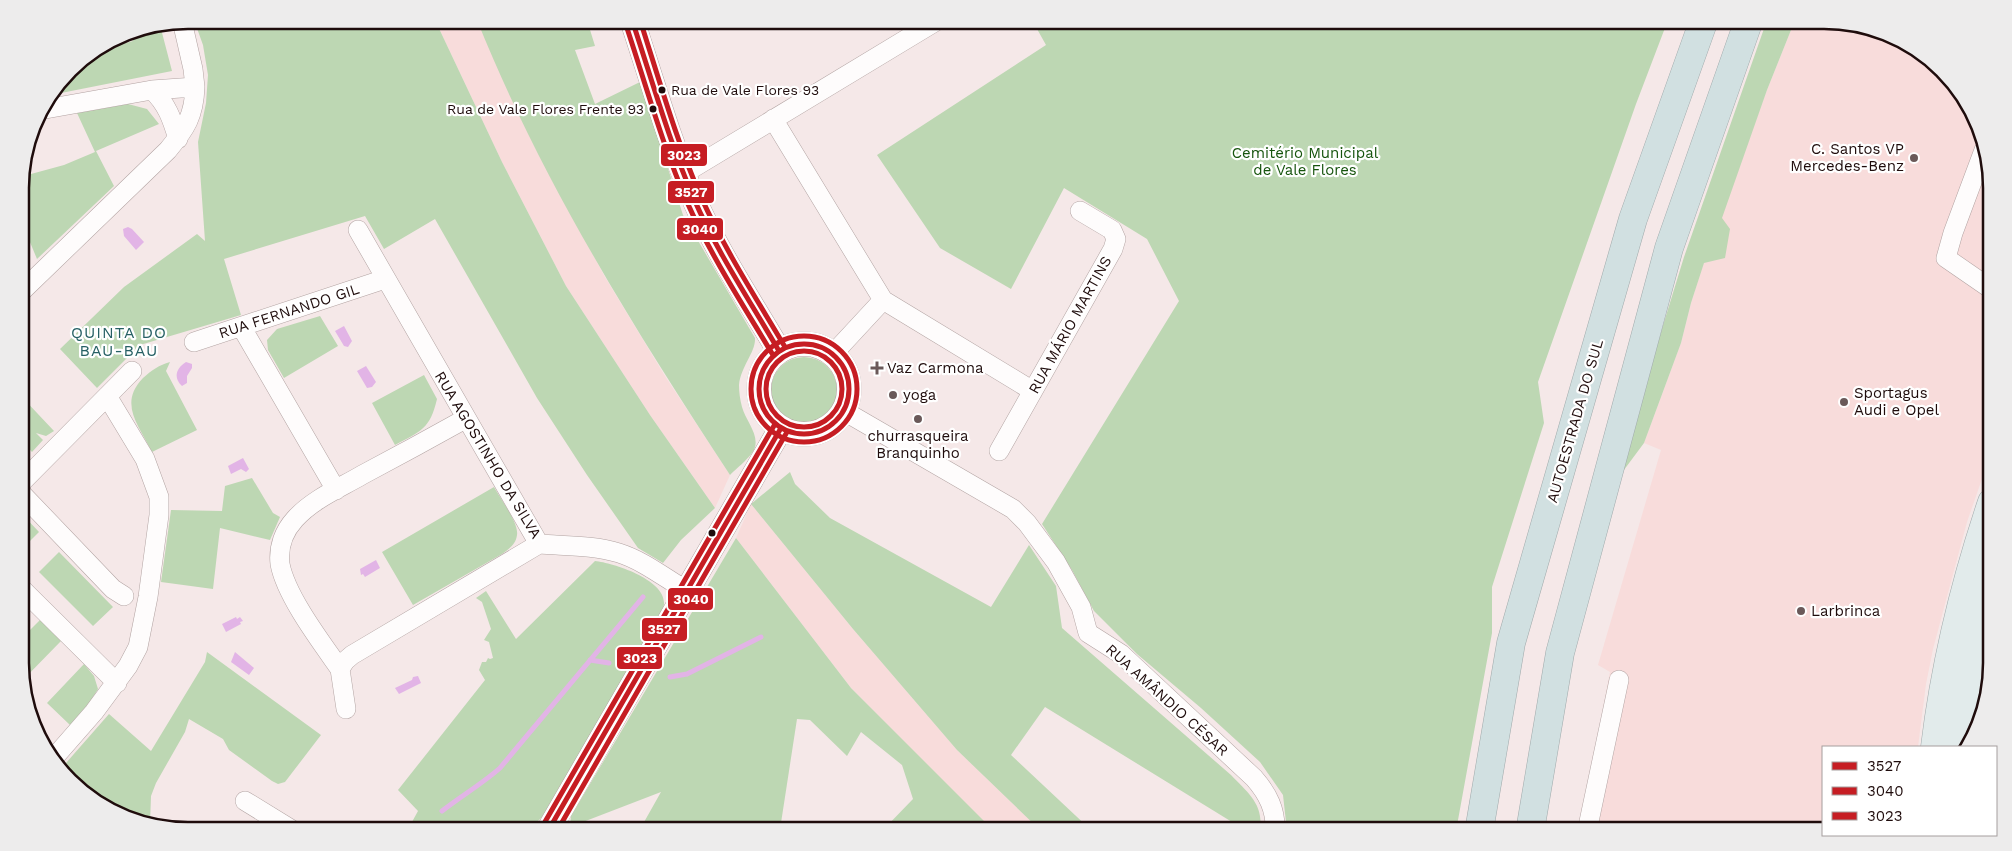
<svg xmlns="http://www.w3.org/2000/svg" width="2012" height="851" viewBox="0 0 2012 851" font-family="'Work Sans',sans-serif">
<style>
.built{fill:#f8dcdb}
.green{fill:#bdd7b3}
.water{fill:#e2b4e6}
.lines{fill:none;stroke-linecap:round;stroke-linejoin:round}
.stream{stroke:#e2b4e6;stroke-width:5}
.minor-casing{stroke:#b2a3a2;stroke-width:20}
.tertiary-casing{stroke:#b2a3a2;stroke-width:25}
.primary-casing{stroke:#a0aaab;stroke-width:29}
.motorway-casing{stroke:#a0aaab;stroke-width:29}
.minor{stroke:#fefcfc;stroke-width:19}
.tertiary{stroke:#fefcfc;stroke-width:24}
.primary{stroke:#e2ebeb;stroke-width:28}
.motorway{stroke:#d1e0e1;stroke-width:28}
.bus-1-casing{stroke:#fff;stroke-width:9}
.bus-2-casing{stroke:#fff;stroke-width:9}
.bus-3-casing{stroke:#fff;stroke-width:9}
.bus-1{stroke:#c61d23;stroke-width:5}
.bus-2{stroke:#c61d23;stroke-width:5}
.bus-3{stroke:#c61d23;stroke-width:5}
.bus-dot{fill:#1f0c0c;stroke:#fff;stroke-width:2}
.poi-dot{fill:#6a5959;stroke:#fff;stroke-width:2}
.labels{text-anchor:middle;stroke-width:4.5;stroke-linejoin:round;paint-order:stroke}
.bus-label{font-size:14px;fill:#1f0c0c;stroke:#fff;text-anchor:start}
.poi-label{font-size:15px;fill:#1f0c0c;stroke:#fff;text-anchor:start}
.park-label{font-size:15px;fill:#16540d;stroke:#fff}
.street-label{font-size:15px;fill:#1f0c0c;stroke:#fff}
.neighbourhood-label{font-size:16px;letter-spacing:1px;fill:#266064;stroke:#fff}
.rim{fill:none;stroke:#1f0c0c;stroke-width:2.5}
.line-badge{stroke:#fff;stroke-width:2}
.badge-label{font-size:14px;text-anchor:middle;font-weight:bold;fill:#fff}
</style>
<rect width="100%" height="100%" fill="#f5e8e8"/>
<!-- built -->
<path class="built" d="M435,20H477L534,145L605,277L665,376L730,475L715,508L650,415L566,286L502,162Z
M1795,20H1825L1888,33L1958,86L1991,166V453L1967,522L1933,649L1926,684L1918,747H1823V831H1580L1610,672L1598,665L1661,450L1644,443L1681,343L1691,303L1704,262L1767,90Z
M751,504L853,629L957,750L1041,831H992L851,688L736,538Z"/>
<!-- green -->
<path class="green" d="M194,20H435L502,162L566,286L650,415L715,508L681,540L663,563L638,548L587,475L537,398L435,219L384,249L365,216L224,259L241,315L140,345L97,388L60,349L124,287L197,234L205,241L198,142L206,103L208,75L203,45Z
M477,20H587L595,46L575,50L595,104L640,82L683,215L755,338C756,352 741,366 739,385C739,392 740,400 742,407C746,422 763,438 752,453C746,461 737,468 730,475C635,330 542,182 477,20Z
M1032,20H1668L1636,104L1538,382L1544,423L1492,587V633L1456,831H1287L1283,795L1260,762L1201,708L1137,654L1094,611L1072,570L1042,524L1179,301L1147,239L1064,188L1011,289L940,248L877,155L1046,45Z
M1767,20H1795L1767,90L1722,218L1730,229L1725,258L1704,263L1691,303L1681,343L1644,443L1615,482L1684,257Z
M160,25L172,71L51,95L77,62L92,52L133,41L129,32Z
M128,104L147,109L159,124L96,151L114,186L37,259L20,218V177L64,165L95,152L77,113Z
M320,316L338,346L284,378L268,350L267,340L277,329Z
M771 390a33 33 0 1 1 66 0a33 33 0 1 1-66 0Z
M170,362L166,371L197,430L152,452C139,425 118,404 143,378C152,370 159,365 170,362Z
M424,375L437,399C430,429 421,431 395,445L372,403Z
M21,396L54,431L46,436L36,433L43,440L32,452L21,440Z
M790,472L795,484L830,518L991,607L1029,545L1056,586L1062,628L1231,775C1248,793 1264,804 1260,831L1245,830L1045,707L1011,755L1092,831H1041L957,750L853,629L751,504Z
M252,478L273,513L280,517L270,540L220,528L213,589L161,582L171,510L222,511L225,486Z
M494,487C500,498 519,523 517,535C516,544 509,549 502,554L413,605L382,552Z
M21,513L39,532L21,550Z
M736,538L851,688L994,831H882L913,799L902,765L861,732L847,756L810,720L797,719L781,823L757,821L721,831H639L661,792L570,827L571,816Z
M59,552L113,607L93,626L39,572Z
M595,561C615,563 676,583 662,611L542,817L528,831H522L517,828L512,831H407L418,811L398,790L485,680L479,670L482,662H486L488,658L490,659L493,658L489,642L484,640L491,629L482,602L476,598L486,591L516,639Z
M40,620L61,641L21,682V639Z
M1992,623V664L1979,727L1971,739Z
M207,652L321,735L285,782L278,784L272,781L229,750L223,739L189,719L185,732L156,783L151,796L150,824L132,820V815L126,813L123,818L60,770L62,766L66,763L109,714L151,751L205,662Z
M84,664L94,676L98,689L90,702L70,725L47,703Z"/>
<!-- water -->
<path class="water" d="M128,227L132,229L144,242L136,250L124,236L123,229Z
M344,326L352,341L348,347L344,346L335,331Z
M186,362L192,364V368L187,376V383L182,386C173,378 176,368 186,362Z
M366,366L376,382L372,387L367,388L357,371Z
M243,458L249,469L246,472L241,469L231,474L228,466Z
M376,560L380,568L365,577L363,574L361,575L360,569Z
M236,617L237,619L240,617L243,621L240,622L241,624L226,632L222,624Z
M235,652L254,668L249,675L231,662Z
M418,676L421,683L399,694L395,688L412,680L413,677Z"/>
<g class="lines">
<!-- stream -->
<path class="stream" d="M590,660L609,663
M670,677L687,674L761,637
M442,811C461,796 482,784 500,768L643,597"/>
<defs>
<path id="minor" d="M182,21L193,69L195,87
M152,90C167,104 172,119 178,139
M773,119L883,300L1033,391
M1984,150L1953,233L1946,258L1991,289
M683,174L938,20
M358,230L539,544C565,546 594,545 619,553C644,561 665,578 687,591
M21,292L168,150C186,128 194,116 195,87L152,90L40,110
M242,328L336,490
M194,342L385,279
M833,354L883,300
M844,411L1013,509L1027,523L1056,562L1081,607L1088,633L1121,654L1254,778C1268,794 1276,810 1275,831
M465,419C431,438 396,457 362,475C340,488 313,499 295,519C284,531 278,547 280,564C286,596 321,642 340,669L345,661L352,655L539,544
M999,451L1113,249L1116,239L1112,230L1080,211
M21,483L132,371
M21,493L113,589L124,596
M21,588L117,683
M340,669L346,709
M52,760L94,712L128,666L138,647L148,597L159,515V497L145,459L107,396
M245,801L294,831
M1587,831L1619,680"/>
<path id="tertiary" d="M632,20C652,80 669,141 694,199C717,252 750,301 779,351
M759 389a45 45 0 1 1 90 0a45 45 0 1 1-90 0Z
M548,831L781,428"/>
<path id="primary" d="M1935,747C1945,663 1965,582 1992,502
M1957,747C1964,688 1976,631 1992,574"/>
<path id="motorway" d="M1479,831L1511,643L1633,219L1704,20
M1530,831L1560,653L1669,248L1749,20"/>
</defs>
<!-- minor casing -->
<use href="#minor" class="minor-casing"/>
<!-- tertiary casing -->
<use href="#tertiary" class="tertiary-casing"/>
<!-- primary casing -->
<use href="#primary" class="primary-casing"/>
<!-- motorway casing -->
<use href="#motorway" class="motorway-casing"/>
<!-- minor -->
<use href="#minor" class="minor"/>
<!-- tertiary -->
<use href="#tertiary" class="tertiary"/>
<!-- primary -->
<use href="#primary" class="primary"/>
<!-- motorway -->
<use href="#motorway" class="motorway"/>
<defs>
<path id="bus-1" d="M632,20C652,80 669,141 694,199C717,252 750,301 779,351
M759 389a45 45 0 1 1 90 0a45 45 0 1 1-90 0Z
M548,831L781,428"/>
<path id="bus-2" d="M625,22C645,82 662,144 687,202C711,256 743,305 773,355
M751 389a53 53 0 1 1 106 0a53 53 0 1 1-106 0Z
M557,831L787,432"/>
<path id="bus-3" d="M640,20C659,79 676,140 701,197C725,250 756,298 785,347
M766 389a38 38 0 1 1 76 0a38 38 0 1 1-76 0Z
M542,827L775,424"/>
</defs>
<!-- bus-1 casing -->
<use href="#bus-1" class="bus-1-casing"/>
<!-- bus-2 casing -->
<use href="#bus-2" class="bus-2-casing"/>
<!-- bus-3 casing -->
<use href="#bus-3" class="bus-3-casing"/>
<!-- bus-1 -->
<use href="#bus-1" class="bus-1"/>
<!-- bus-2 -->
<use href="#bus-2" class="bus-2"/>
<!-- bus-3 -->
<use href="#bus-3" class="bus-3"/>
</g>
<!-- markers -->
<g class="bus-dot">
<circle cx="662" cy="90" r="4.5"/>
<circle cx="653" cy="109" r="4.5"/>
<circle cx="712" cy="533" r="4.5"/>
</g>
<g class="poi-dot">
<circle cx="1914" cy="158" r="5"/>
<path d="M874.5 360.5h5v5h5v5h-5v5h-5v-5h-5v-5h5z"/>
<circle cx="893" cy="395" r="5"/>
<circle cx="1844" cy="402" r="5"/>
<circle cx="918" cy="419" r="5"/>
<circle cx="1801" cy="611" r="5"/>
</g>
<g class="labels">
<!-- bus labels -->
<g class="bus-label">
<text x="671" y="95">Rua de Vale Flores 93</text>
<text x="644" y="114" text-anchor="end">Rua de Vale Flores Frente 93</text>
</g>
<!-- poi labels -->
<g class="poi-label">
<text x="1904" y="154" text-anchor="end">C. Santos VP<tspan x="1904" dy="17">Mercedes-Benz</tspan></text>
<text x="887" y="373">Vaz Carmona</text>
<text x="1854" y="398">Sportagus<tspan x="1854" dy="17">Audi e Opel</tspan></text>
<text x="903" y="400">yoga</text>
<text x="918" y="441" text-anchor="middle">churrasqueira<tspan x="918" dy="17">Branquinho</tspan></text>
<text x="1811" y="616">Larbrinca</text>
</g>
<!-- park labels -->
<g class="park-label">
<text x="1305" y="158">Cemitério Municipal<tspan x="1305" dy="17">de Vale Flores</tspan></text>
</g>
<!-- street labels -->
<g class="street-label">
<text transform="translate(289 311) rotate(-18)" y="5">RUA FERNANDO GIL</text>
<text transform="translate(1070 325) rotate(-61)" y="5">RUA MÁRIO MARTINS</text>
<text transform="translate(1575 421) rotate(-74)" y="5">AUTOESTRADA DO SUL</text>
<text transform="translate(488 455) rotate(59)" y="5">RUA AGOSTINHO DA SILVA</text>
<text transform="translate(1167 700) rotate(42)" y="5">RUA AMÂNDIO CÉSAR</text>
</g>
<!-- neighbourhood labels -->
<g class="neighbourhood-label">
<text x="119" y="338">QUINTA DO<tspan x="119" dy="18">BAU-BAU</tspan></text>
</g>
</g>
<!-- crop -->
<path d="M0 0H2012V851H0ZM188 29H1824A159 159 0 0 1 1983 188V663A159 159 0 0 1 1824 822H188A159 159 0 0 1 29 663V188A159 159 0 0 1 188 29Z" fill="#edecec" fill-rule="evenodd"/>
<path class="rim" d="M188 29H1824A159 159 0 0 1 1983 188V663A159 159 0 0 1 1824 822H188A159 159 0 0 1 29 663V188A159 159 0 0 1 188 29Z"/>
<g class="line-badge">
<rect x="660" y="143" width="48" height="24" rx="5" fill="#c61d23"/>
<rect x="667" y="180" width="48" height="24" rx="5" fill="#c61d23"/>
<rect x="676" y="217" width="48" height="24" rx="5" fill="#c61d23"/>
<rect x="667" y="587" width="47" height="24" rx="5" fill="#c61d23"/>
<rect x="641" y="617" width="47" height="25" rx="5" fill="#c61d23"/>
<rect x="616" y="646" width="47" height="24" rx="5" fill="#c61d23"/>
</g>
<g class="badge-label">
<text x="684" y="160">3023</text>
<text x="691" y="197">3527</text>
<text x="700" y="234">3040</text>
<text x="691" y="604">3040</text>
<text x="664" y="634">3527</text>
<text x="640" y="663">3023</text>
</g>
<!-- legend -->
<rect x="1822" y="746" width="175" height="90" fill="#ffffff" stroke="#a59e9e"/>
<rect x="1832" y="762" width="25" height="8" fill="#c61d23" stroke="#a59e9e"/>
<text x="1867" y="771" font-size="15" fill="#1f0c0c">3527</text>
<rect x="1832" y="787" width="25" height="8" fill="#c61d23" stroke="#a59e9e"/>
<text x="1867" y="796" font-size="15" fill="#1f0c0c">3040</text>
<rect x="1832" y="812" width="25" height="8" fill="#c61d23" stroke="#a59e9e"/>
<text x="1867" y="821" font-size="15" fill="#1f0c0c">3023</text>
</svg>
